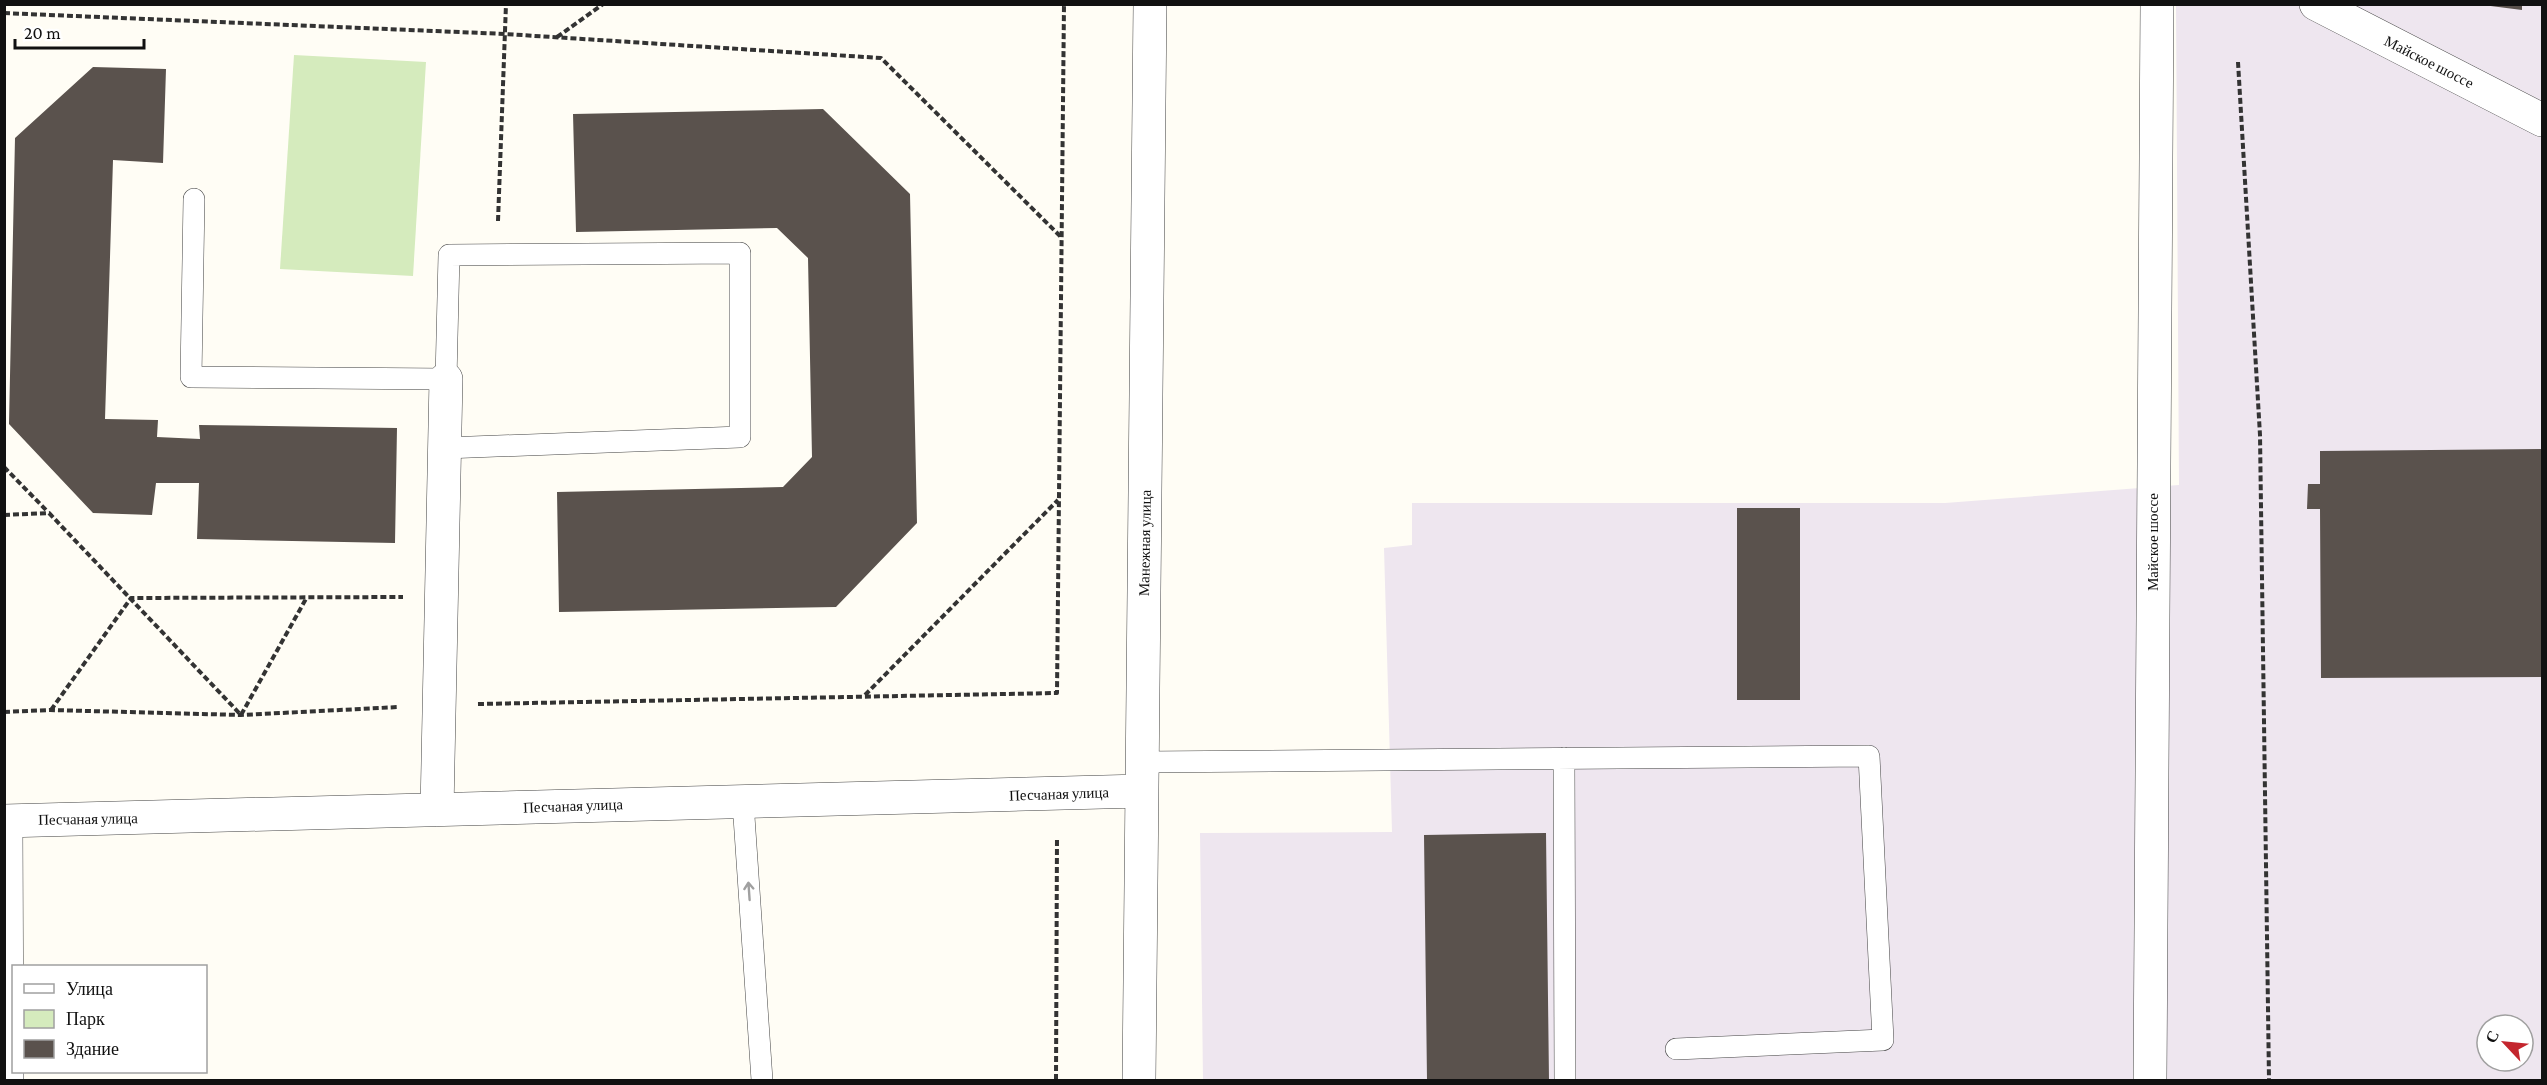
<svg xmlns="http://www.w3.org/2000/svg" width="2547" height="1085" viewBox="0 0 2547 1085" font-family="'Crimson Pro',serif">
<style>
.industrial{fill:#eee6ef;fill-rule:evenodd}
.green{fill:#d5ebbd}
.building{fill:#5a524d}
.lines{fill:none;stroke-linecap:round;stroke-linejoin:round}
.service-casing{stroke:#444;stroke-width:22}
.minor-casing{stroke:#444;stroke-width:34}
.tertiary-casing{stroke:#444;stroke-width:34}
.path{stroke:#333;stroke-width:4;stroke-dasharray:6 3;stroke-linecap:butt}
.service{stroke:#fff;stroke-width:21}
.minor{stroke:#fff;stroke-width:33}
.tertiary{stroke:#fff;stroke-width:33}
.oneway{stroke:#a0a0a0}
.labels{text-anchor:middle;stroke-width:6;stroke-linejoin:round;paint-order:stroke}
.street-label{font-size:15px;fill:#111;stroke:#fff}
</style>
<rect width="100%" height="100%" fill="#fffdf5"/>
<!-- industrial -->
<path class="industrial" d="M2176,5H2542V1080H1203L1200,833L1392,832L1384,548L1412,545V503H1945L2179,485ZM2487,1025H2523V1061H2487Z"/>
<!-- green -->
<path class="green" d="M294,55L426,62L413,276L280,269Z"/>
<!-- building -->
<path class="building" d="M2475,4H2522V10Z
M93,67L166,69L163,163L113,160L105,419L158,420L157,437L200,439L199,425L397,428L395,543L197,539L199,483H156L152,515L93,513L9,424L15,138Z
M823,109L910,194L917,523L836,607L559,612L557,492L783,487L812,457L808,258L777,228L576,232L573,114Z
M2542,449V677L2321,678L2320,509H2307L2308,484H2320V451Z
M1737,508H1800V700H1737Z
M1546,833L1549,1080H1427L1424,835Z"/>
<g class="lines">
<defs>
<path id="service" d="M194,199L191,377L446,379L449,255L740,253V437L445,448
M1564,758L1565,1080
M1143,762L1869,756L1883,1040L1676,1049
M743,802L762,1080
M12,821L13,1080"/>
<path id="minor" d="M2316,4L2542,120
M437,810L446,379
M4,821L1142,791
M1139,1080L1150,4"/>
<path id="tertiary" d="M2150,1080L2157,4"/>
</defs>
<!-- service casing -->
<use href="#service" class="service-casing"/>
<!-- minor casing -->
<use href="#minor" class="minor-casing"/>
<!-- tertiary casing -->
<use href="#tertiary" class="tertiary-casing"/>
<!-- path -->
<path class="path" d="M4,13L505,34L881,58L1062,238
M557,37L603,4
M2238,62L2260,435L2269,1080
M498,221L506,4
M4,467L48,512
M4,515L49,513L241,715L307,597
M865,695L1058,500
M478,704L1057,693L1064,4
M51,710L131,598L403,597
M4,712L50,710L241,715L399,707
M1056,1080L1057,837"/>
<!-- service -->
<use href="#service" class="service"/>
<!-- minor -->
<use href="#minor" class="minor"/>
<!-- tertiary -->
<use href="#tertiary" class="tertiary"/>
</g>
<!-- one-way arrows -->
<defs><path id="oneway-shaft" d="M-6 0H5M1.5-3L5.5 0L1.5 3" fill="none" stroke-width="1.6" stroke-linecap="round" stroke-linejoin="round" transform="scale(1.5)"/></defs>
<use class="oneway" href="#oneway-shaft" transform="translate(749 891) rotate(-94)"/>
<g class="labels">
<!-- street labels -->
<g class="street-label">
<text transform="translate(2429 62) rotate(27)" y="5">Майское шоссе</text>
<text transform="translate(2153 542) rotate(-90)" y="5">Майское шоссе</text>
<text transform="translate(1145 543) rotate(-89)" y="5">Манежная улица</text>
<text transform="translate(1059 794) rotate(-2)" y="5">Песчаная улица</text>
<text transform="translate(573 806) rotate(-2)" y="5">Песчаная улица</text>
<text transform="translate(88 819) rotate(-1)" y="5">Песчаная улица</text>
</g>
</g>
<!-- border -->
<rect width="2547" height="1085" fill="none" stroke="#111111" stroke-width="12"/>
<!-- legend -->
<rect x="12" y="965" width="195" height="108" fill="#ffffff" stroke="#a0a0a0" stroke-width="1.5"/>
<rect x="24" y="984" width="30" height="9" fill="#ffffff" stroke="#a0a0a0" stroke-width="1.5"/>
<text x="66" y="995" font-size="18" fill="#111111">Улица</text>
<rect x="24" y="1010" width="30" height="18" fill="#d5ebbd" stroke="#a0a0a0" stroke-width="1.5"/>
<text x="66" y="1025" font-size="18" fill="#111111">Парк</text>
<rect x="24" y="1040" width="30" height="18" fill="#5a524d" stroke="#a0a0a0" stroke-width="1.5"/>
<text x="66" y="1055" font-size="18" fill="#111111">Здание</text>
<!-- north arrow -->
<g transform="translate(2505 1043) rotate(296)"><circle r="28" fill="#ffffff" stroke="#a0a0a0" stroke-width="1.5"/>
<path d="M0-4.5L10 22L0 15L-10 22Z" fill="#c4262e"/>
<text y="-9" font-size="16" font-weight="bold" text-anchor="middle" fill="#111111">С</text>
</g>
<!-- scale -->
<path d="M15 39v9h129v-9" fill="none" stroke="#111111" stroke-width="3"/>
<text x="24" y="39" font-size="18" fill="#111111" stroke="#ffffff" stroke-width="4.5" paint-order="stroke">20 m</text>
</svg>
